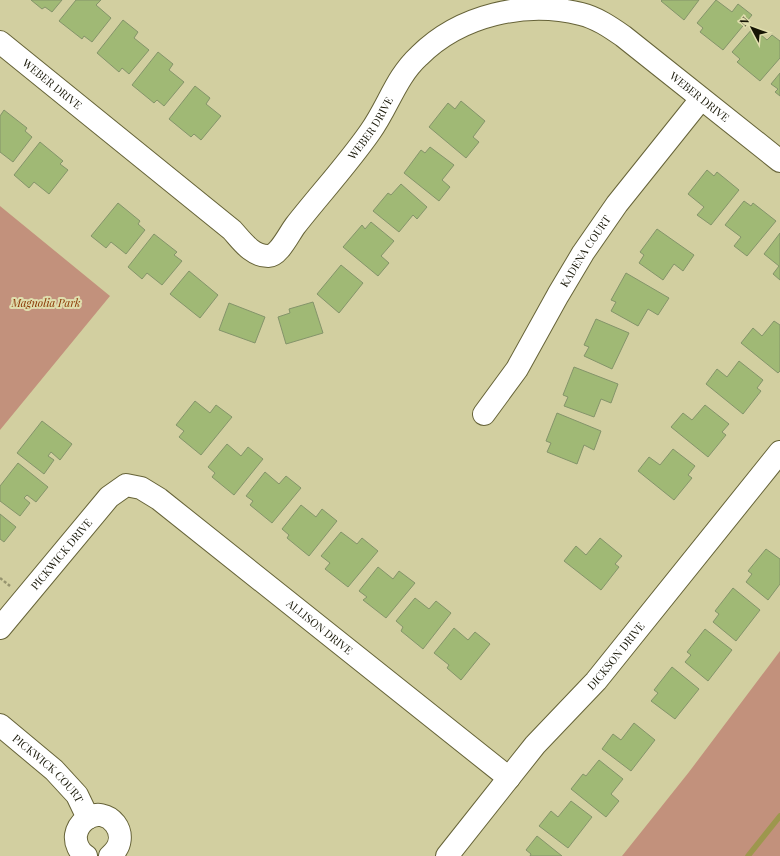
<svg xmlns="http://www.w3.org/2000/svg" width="780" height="856" viewBox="0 0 780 856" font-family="'Playfair Display',serif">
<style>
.green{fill:#c2917c}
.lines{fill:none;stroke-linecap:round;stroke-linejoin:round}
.stream{stroke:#9d974d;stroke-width:5.5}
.building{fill:#a0b975;stroke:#84946a}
.minor-casing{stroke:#666338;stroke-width:24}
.path{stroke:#96946f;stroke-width:2.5;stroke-dasharray:3 2;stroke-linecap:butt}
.minor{stroke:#fff;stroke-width:22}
.labels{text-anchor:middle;stroke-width:4;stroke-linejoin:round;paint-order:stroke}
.street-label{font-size:11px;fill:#151404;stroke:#dfddad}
.park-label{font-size:11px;font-style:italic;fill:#893601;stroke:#dfddad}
</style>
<rect width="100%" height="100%" fill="#d2cfa0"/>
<!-- green -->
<path class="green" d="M0,206L110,296L0,430Z
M780,651V856H622L689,772Z"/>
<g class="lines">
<!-- stream -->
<path class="stream" d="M748,856L780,816"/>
</g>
<!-- building -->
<path class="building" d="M31,0H62L52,12L45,7L42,9Z
M76,0H101L96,5L111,18L92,42L84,36L82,39L59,21Z
M662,0H699L684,20L661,1Z
M716,0L732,12L738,4L752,15L723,50L700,32L703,28L697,23Z
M123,20L138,32L134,38L149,50L129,74L122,68L119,72L97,53Z
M753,28L767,40L772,35L780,41V58L760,81L737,62L740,59L732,52Z
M158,52L173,64L169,70L184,82L164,106L157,100L154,103L132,85Z
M780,73V96L775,92L778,89L771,84Z
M195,86L210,98L206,104L221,116L201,140L194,134L191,137L169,119Z
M461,101L485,121L473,137L479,142L466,158L429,127L448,103L455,109Z
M4,110L27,128L25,131L32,137L13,162L0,152V116Z
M40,142L63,161L60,164L68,170L49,194L34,182L29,188L14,175Z
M430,147L454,165L442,180L450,187L439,201L404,173L421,150L425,153Z
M707,170L714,176L717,172L739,190L711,225L697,215L704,207L688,194Z
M401,184L427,207L417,219L413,215L399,232L373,211L388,193L391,195Z
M744,201L751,206L753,203L776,221L747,256L734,246L741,237L725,225Z
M118,203L140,221L138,224L145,230L126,254L111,242L106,248L91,236Z
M371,222L394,241L381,256L389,263L378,276L343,247L362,225L365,229Z
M657,229L694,255L683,271L674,264L663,280L639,263L644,255L640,252Z
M780,233V280L773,274L779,266L764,254Z
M154,234L177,252L174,255L182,261L162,285L147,273L142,279L128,267Z
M341,265L363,283L339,313L317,294Z
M189,271L218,295L200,318L170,294Z
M626,273L669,298L658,315L648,309L638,326L611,311L616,302L611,300Z
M313,302L323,333L286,344L278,317L290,313L289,309Z
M229,303L265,317L255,343L219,330Z
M596,319L629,333L612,369L584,356L589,347L584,345Z
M774,321L780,325V371L778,373L741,343L753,328L762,336Z
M739,361L763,380L757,388L761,391L743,414L706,384L717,369L727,377Z
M574,367L618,384L611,403L601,399L594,417L564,406L568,397L563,395Z
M195,401L210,413L216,405L232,417L201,455L179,437L184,431L176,425Z
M705,405L729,424L722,432L726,435L708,457L671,427L683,413L692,420Z
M557,413L601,431L594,450L584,445L577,464L547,452L551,443L546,441Z
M42,421L72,444L60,460L51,452L48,456L54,460L44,474L17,453Z
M227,444L241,456L248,447L263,459L234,495L212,477L215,473L208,467Z
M673,449L695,466L688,475L692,478L674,500L638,471L649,457L660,465Z
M18,463L48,487L36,502L27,495L24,498L30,503L20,516L0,501V486Z
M265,472L279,484L286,476L301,488L272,523L250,505L253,501L246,496Z
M301,505L316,517L322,509L337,521L309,556L287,538L289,535L282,529Z
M0,514L16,527L4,542L0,539Z
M341,532L357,544L362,538L378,551L348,587L325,569L330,563L321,556Z
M600,538L622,556L615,564L619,567L601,590L564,561L576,546L586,555Z
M766,549L780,559V584L768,600L746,582L752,574L748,571Z
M378,567L393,579L399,571L415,583L386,618L363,600L367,597L359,591Z
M733,588L760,610L736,641L713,622L719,614L715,611Z
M415,598L429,609L436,601L451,613L423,649L401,631L403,627L396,621Z
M454,628L468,640L475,632L490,644L461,680L447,668L449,665L434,653Z
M705,629L732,650L708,681L685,662L691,655L687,652Z
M672,667L699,689L675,719L651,701L658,693L654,690Z
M634,723L655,740L631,771L602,749L613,734L621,740Z
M599,760L623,779L611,794L619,801L606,817L571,789L583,774L586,776Z
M571,801L592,817L568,848L539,826L551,811L558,817Z
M537,836L562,856H530L531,854L526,850Z"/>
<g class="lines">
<defs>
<g id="minor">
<path id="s1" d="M0,42L232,230C242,241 252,256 268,256C278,257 289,234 295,226C320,194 347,165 370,132C388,107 396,77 419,56C460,15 525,0 581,14C597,18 610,27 623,36L780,161"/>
<path id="s2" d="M484,414L517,369L558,295L583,253L617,204L701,99"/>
<path id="s3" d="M0,628L109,497L126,485L141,488L159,499L509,778"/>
<path id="s4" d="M0,725L54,770L77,795L88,818"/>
<path d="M86,856C79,852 75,843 76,835C77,829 80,824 85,820C107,802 135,836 110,856"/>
<path id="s5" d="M447,856L535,745L596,681L780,452"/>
</g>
</defs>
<!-- minor casing -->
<use href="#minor" class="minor-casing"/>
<!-- path -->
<path class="path" d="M0,578L10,586"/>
<!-- minor -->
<use href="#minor" class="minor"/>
</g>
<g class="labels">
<!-- street labels -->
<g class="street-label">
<text dy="4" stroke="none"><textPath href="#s1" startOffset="67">WEBER DRIVE</textPath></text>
<text dy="4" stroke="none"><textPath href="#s1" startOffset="917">WEBER DRIVE</textPath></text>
<text dy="4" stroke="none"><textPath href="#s1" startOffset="510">WEBER DRIVE</textPath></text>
<text dy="4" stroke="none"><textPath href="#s2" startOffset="192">KADENA COURT</textPath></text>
<text dy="4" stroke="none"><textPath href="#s3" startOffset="96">PICKWICK DRIVE</textPath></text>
<text dy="4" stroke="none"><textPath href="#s3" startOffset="433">ALLISON DRIVE</textPath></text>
<text dy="4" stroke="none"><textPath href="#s5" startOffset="262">DICKSON DRIVE</textPath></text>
<text dy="4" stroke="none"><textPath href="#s4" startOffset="65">PICKWICK COURT</textPath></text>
</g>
<!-- park labels -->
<g class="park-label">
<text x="46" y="307">Magnolia Park</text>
</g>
</g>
<!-- north arrow -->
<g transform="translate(752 28) rotate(311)" stroke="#dfddad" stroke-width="3" paint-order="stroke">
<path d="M0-3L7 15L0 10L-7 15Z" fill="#151404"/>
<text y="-6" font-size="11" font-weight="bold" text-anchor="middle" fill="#151404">N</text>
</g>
</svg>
